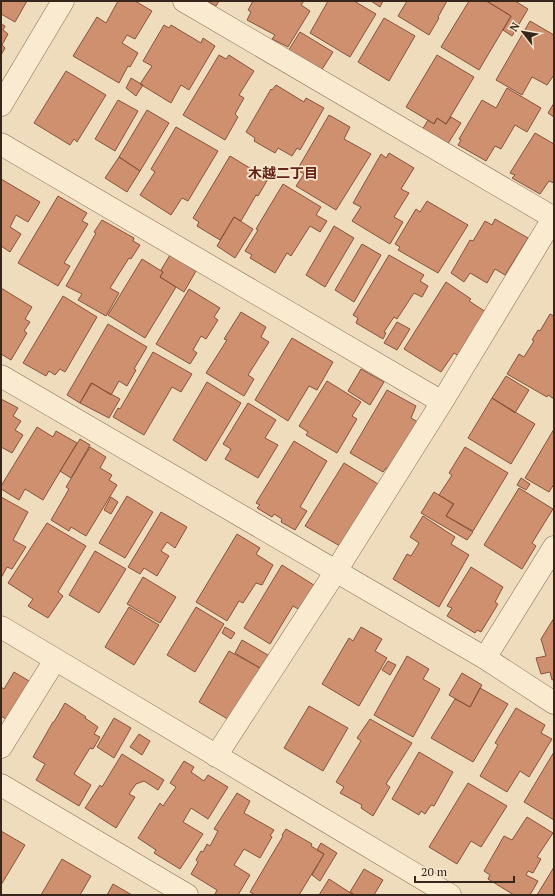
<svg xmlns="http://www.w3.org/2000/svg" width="555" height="896" viewBox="0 0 555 896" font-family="'PT Serif','Noto Sans JP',serif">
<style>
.building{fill:#cf9070;stroke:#87533a}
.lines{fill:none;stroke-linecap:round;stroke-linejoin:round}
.minor-casing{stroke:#876c55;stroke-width:23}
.minor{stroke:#faeacf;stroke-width:22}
.labels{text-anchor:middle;stroke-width:3.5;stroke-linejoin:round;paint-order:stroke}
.neighbourhood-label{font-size:14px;font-weight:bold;fill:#642218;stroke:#f6e7cc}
</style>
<rect width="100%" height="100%" fill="#efdcbc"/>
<!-- building -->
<path class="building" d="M1,1H27L15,22L1,14Z
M118,1H135L152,11L135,39L127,35L122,43L138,53L130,67L128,66L119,83L73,56L97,17L106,23Z
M207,1H219L216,6Z
M253,1H304L301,5L310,11L288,47L272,39L275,35L247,20L251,12L248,10Z
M328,1H354L376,14L350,57L310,33Z
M371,1H383L380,7Z
M407,1H447L438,17L439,18L429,35L398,16Z
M469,1H486L511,16L479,70L441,47Z
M487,1H515L528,9L512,36L503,30L511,16Z
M384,18L415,36L389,81L358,62Z
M530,21L554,35V75L547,85L532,77L522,95L496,80Z
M1,24L5,26L3,30L8,34L2,45L5,48L1,55Z
M164,25L169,28L171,25L201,43L203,38L215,46L189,90L181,85L171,103L140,84L152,66L143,61Z
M300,32L333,52L321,71L288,51Z
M219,55L226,59L229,55L254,71L239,95L244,98L235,114L238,117L225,140L183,115Z
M437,55L474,77L446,124L437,118L434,124L406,107Z
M66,71L106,95L77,142L74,139L70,145L34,123Z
M131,78L143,85L136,96L126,88Z
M276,85L304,102L306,98L324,108L300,150L297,148L292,156L278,148L275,153L254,141L255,138L246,132L271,89L272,90Z
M507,88L541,108L527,132L515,125L501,149L495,146L486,161L458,145L461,140L459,139L482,100L496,108Z
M118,100L138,111L115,151L95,139Z
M554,103V117L548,113Z
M147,110L169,123L140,171L119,157Z
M329,115L350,127L344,139L371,154L336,210L296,186L304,174L297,170Z
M451,117L461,123L447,145L422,130L428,120L434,124L437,118L446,124Z
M176,127L218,151L188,201L182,198L171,215L140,195L155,172L151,169Z
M535,133L554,144V183L549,181L540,194L512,178L515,175L510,173Z
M389,153L414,168L401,189L409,193L394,217L403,222L390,244L352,221L361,207L353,203L381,154L386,158Z
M230,156L268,179L258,196L256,195L241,221L234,217L220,240L197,226L199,222L193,218Z
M119,157L140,171L127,192L105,178Z
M1,179L40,202L28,222L16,215L10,227L21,234L10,252L1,246Z
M283,184L321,207L316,215L327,221L320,232L310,226L291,256L287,253L275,273L250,258L252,255L245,251L258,230L256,229Z
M58,196L87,213L82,221L88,224L64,263L70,266L58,286L18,263Z
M427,201L468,225L438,273L398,250L400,247L395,244L416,209L420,212Z
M234,217L253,229L235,258L217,246Z
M495,219L528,238L505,275L495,269L487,283L470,273L464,282L451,273L470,240L473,241L485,221L492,225Z
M102,220L134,238L133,241L140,245L131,259L129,258L110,288L119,293L106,316L78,300L82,294L66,286L96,233L94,232Z
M334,226L354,238L325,287L306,275Z
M362,244L381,255L354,302L335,290Z
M170,255L196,271L184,292L160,277L163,272L161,270Z
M389,255L424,275L420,281L428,286L422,297L414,293L397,319L394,317L384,332L386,333L383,339L356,323L358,318L353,315Z
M142,259L163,272L160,277L176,287L145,338L108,315Z
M446,282L471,299L469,301L489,314L462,358L454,353L441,372L404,349Z
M1,288L32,307L25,319L30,322L24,331L27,333L11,360L1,354Z
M189,289L220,308L214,317L218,320L206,339L201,336L193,350L197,353L190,364L156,344Z
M63,296L97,317L65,372L60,369L55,375L49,371L46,376L23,363Z
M241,312L266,327L261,337L269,342L248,375L254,379L244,396L206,373L227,340L224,339Z
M550,314L554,316V399L548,395L547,397L507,374L519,354L524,357L534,341L532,340L538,330L540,331Z
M397,322L410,329L397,350L384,343Z
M108,324L147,347L134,369L136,370L127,386L119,381L111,395L92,383L80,403L67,395Z
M292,338L333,362L317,390L309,386L288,421L255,400Z
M153,352L192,374L181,392L172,387L144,435L113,417L118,408L120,409Z
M361,369L384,382L370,405L348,391Z
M506,376L529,390L515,413L492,398Z
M327,381L361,402L352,416L357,419L337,453L306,435L308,432L299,426Z
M207,382L241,403L206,461L173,440Z
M91,383L120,399L109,418L80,403Z
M387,390L416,406L411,418L421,424L407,449L402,445L390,469L386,468L383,472L350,453Z
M492,398L535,424L511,464L468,438Z
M1,399L18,408L13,416L21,421L15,430L23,435L12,453L1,447Z
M248,403L276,420L265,438L278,445L258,478L225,459L231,449L223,444Z
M37,427L53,437L56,431L77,443L43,500L25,489L19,500L1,489V486Z
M554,429V484L549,492L525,478Z
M80,439L90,445L71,478L60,471Z
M294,441L327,461L300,507L307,511L295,530L281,522L282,519L274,514L272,517L257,508L260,505L256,503Z
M90,447L106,457L100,468L112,475L109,480L117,485L86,536L71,527L69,531L51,520L69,489L66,487Z
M465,447L508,473L473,531L446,516L454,504L439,495L452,475L449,473Z
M344,463L383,487L347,550L305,526Z
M521,478L530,484L526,490L517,485Z
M519,488L553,509L532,543L536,546L522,569L484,545Z
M434,492L453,504L446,516L473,532L467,540L421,513Z
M127,496L153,512L125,558L99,543Z
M1,497L28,512L13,540L26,547L12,569L7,567L1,578Z
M111,497L118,502L111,514L104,510Z
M161,512L187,527L175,548L167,542L161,551L169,556L157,576L144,568L140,574L128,567Z
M423,516L455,537L451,544L469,555L439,607L393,579L407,554L411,556L419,543L410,537Z
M47,523L86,546L58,592L63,596L48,618L28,606L33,599L8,583Z
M237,534L260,548L256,554L273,565L262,585L256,583L243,603L239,601L227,621L196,602Z
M95,551L126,569L99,613L69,595Z
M282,565L317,587L302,611L293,606L270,644L244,628Z
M471,567L503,587L495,602L498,604L481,632L477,630L475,633L447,616L452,608L447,606Z
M143,577L176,597L160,623L127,604Z
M129,607L159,625L134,665L105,647Z
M196,607L224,624L195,672L167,655Z
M554,618V679L552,680L550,672L541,674L536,658L546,656L541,639Z
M225,627L235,633L231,639L222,633Z
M361,627L382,639L375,651L387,658L359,706L322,684L349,638L353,641Z
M242,640L280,662L271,675L235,653Z
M229,651L262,669L231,721L199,702Z
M407,656L429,669L423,679L440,689L413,737L374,715Z
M388,661L396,665L390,675L382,670Z
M14,672L34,684L11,722L1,716V687L4,689Z
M462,673L482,685L470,707L449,695Z
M480,688L508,704L473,762L431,738L455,699L470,707Z
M65,703L86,717L85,718L98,727L94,734L100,737L93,749L90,748L74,774L91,785L79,806L36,780L45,764L33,757L53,722H54Z
M309,706L348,728L323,771L284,748Z
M516,708L545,725L541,733L552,739L529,777L520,771L507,792L480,776L498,745L495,743Z
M114,718L131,728L114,758L97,747Z
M370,719L412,743L386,784L390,787L373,816L361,808L362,805L340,793L344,787L336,782L361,741L357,738Z
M139,734L150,741L142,755L130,747Z
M419,752L453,772L434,806L431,805L425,814L421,811L419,815L392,799Z
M554,752V820L524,802Z
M122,754L164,780L158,790L144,781L136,784L129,794L135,797L116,828L85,808L100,785L102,787Z
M184,761L194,767L191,772L204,781L208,775L228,787L208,819L191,808L183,822L203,834L180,869L154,853L156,850L138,838L160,803L163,806L176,787L170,783Z
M468,783L507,806L481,847L471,841L457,864L429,847Z
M237,793L250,801L244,813L274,830L270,836L272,837L260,858L244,849L234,865L250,875L238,895H216L215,894L217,890L191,874L198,862L196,860L201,851L203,852L207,844L210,846L218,831L214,829Z
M527,817L553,833L537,857L541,859L533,873L528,871L526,875L538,881L530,895H514L488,879L490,875L484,871L504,836L512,840Z
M286,829L312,844L311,846L324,854L299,895H255L250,892L283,836L282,835Z
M1,831L25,845L1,885Z
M321,843L337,853L320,881L312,875L324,854L317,850Z
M62,859L91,876L80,895H41Z
M554,867V895H537Z
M364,869L383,880L374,895H355L350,892Z
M329,879L349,892L354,895H319Z
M113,884L132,895H107Z"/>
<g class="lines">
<defs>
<path id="minor" d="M184,1L554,218
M1,105L63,1
M1,144L442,402
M1,376L485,658L554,547
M1,627L450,895
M485,658L554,703
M1,747L55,660
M216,756L336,571L442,402L554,217
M1,785L187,895"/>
</defs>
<!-- minor casing -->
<use href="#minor" class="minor-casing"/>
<!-- minor -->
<use href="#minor" class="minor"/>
</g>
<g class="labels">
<!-- neighbourhood labels -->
<g class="neighbourhood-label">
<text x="283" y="178">木越二丁目</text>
</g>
</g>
<!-- border -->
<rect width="555" height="896" fill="none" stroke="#36261b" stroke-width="4"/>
<!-- north arrow -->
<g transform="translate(523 32) rotate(301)" stroke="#f6e7cc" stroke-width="3" paint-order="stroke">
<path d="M0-3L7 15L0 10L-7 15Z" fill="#36261b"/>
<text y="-6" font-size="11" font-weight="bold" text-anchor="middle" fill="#36261b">N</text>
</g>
<!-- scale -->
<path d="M415 876v6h99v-6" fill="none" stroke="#36261b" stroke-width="2"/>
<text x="421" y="876" font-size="12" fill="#36261b" stroke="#f6e7cc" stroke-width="3" paint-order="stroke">20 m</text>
</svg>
